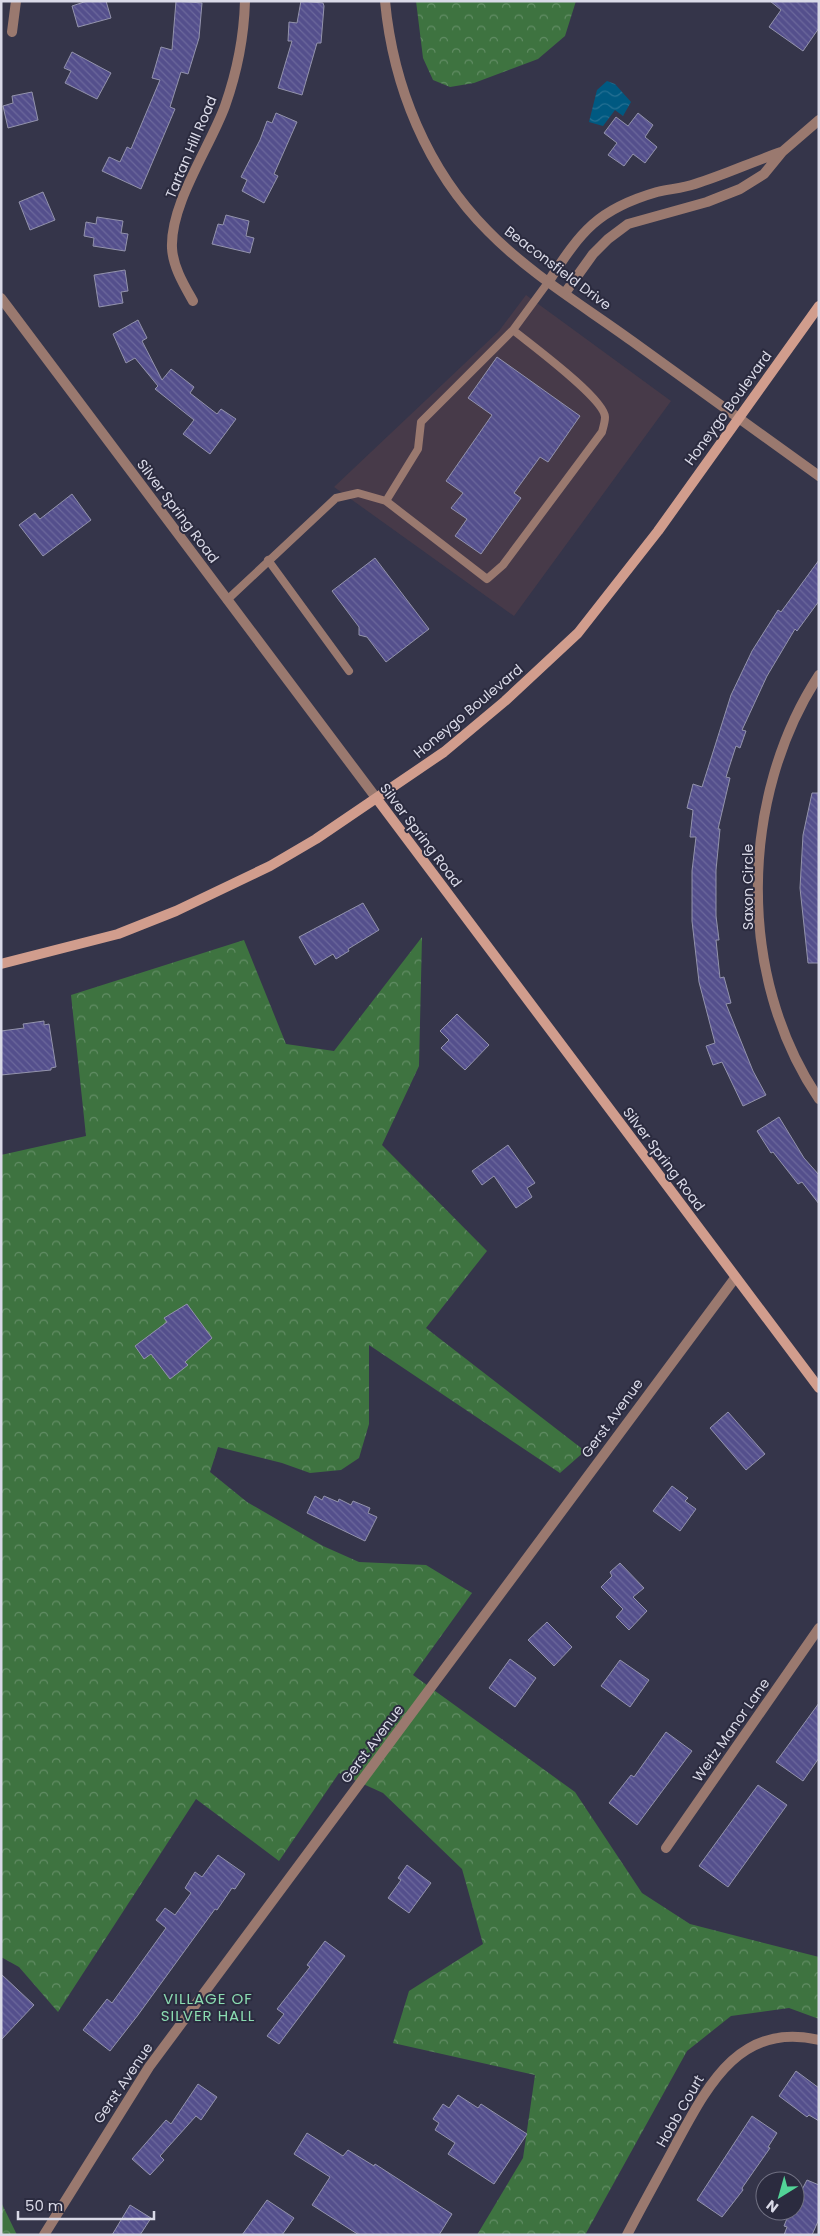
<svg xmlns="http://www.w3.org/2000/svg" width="820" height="2236" viewBox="0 0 820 2236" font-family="Poppins,sans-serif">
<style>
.commercial{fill:#473a49}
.forest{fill:url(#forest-crowns)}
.water{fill:url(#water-waves)}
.building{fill:url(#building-back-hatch);stroke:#9393ac}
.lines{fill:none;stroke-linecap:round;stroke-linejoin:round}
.lane{stroke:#9a796f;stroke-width:8}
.street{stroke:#9a796f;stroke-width:10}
.secondary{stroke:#d19d8d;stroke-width:10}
.labels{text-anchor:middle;stroke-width:4;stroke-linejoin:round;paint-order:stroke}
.street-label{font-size:14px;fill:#dadae8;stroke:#2b2b3f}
.neighbourhood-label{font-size:15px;letter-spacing:1px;fill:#8bdcb1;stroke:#2b2b3f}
</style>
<defs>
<pattern id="forest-crowns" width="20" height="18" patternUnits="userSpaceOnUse" patternTransform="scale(1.25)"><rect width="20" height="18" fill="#3e7340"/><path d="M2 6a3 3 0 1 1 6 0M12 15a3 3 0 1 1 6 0" fill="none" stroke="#628d65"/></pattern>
<pattern id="water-waves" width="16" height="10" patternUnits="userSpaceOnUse" patternTransform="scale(1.25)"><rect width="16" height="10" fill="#005981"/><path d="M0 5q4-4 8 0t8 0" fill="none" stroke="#257093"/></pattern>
<pattern id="building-back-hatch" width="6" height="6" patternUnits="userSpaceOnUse" patternTransform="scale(1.25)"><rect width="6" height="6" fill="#544f8c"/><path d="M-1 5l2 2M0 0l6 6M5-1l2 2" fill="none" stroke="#6c689c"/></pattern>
</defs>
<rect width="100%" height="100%" fill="#35354a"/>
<!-- commercial -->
<path class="commercial" d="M526,295L671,401L514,616L334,487L499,331Z"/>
<!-- forest -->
<path class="forest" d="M416,1H576L565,36L538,59L474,83L450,87L433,80L423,58Z
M422,937L419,1066L382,1145L487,1251L426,1328L585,1451L560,1473L369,1345V1424L359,1458L341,1470L310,1473L282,1463L218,1447L210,1472L247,1502L323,1546L359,1562L426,1565L472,1593L413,1675L575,1792L642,1893L690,1924L819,1957V2019L789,2008L731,2016L687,2051L585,2235H477L523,2158L535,2075L393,2043L409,1991L483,1944L462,1869L383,1793L339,1773L279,1861L196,1799L58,2012L19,1967L1,1957V1155L86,1136L71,995L244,940L286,1044L334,1051Z
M1,2202L17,2235H1Z"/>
<!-- water -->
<path class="water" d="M607,81L615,84L631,102L623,116L615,110L603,126L589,122L597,90Z"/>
<!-- building -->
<path class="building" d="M87,1H106L111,18L78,27L72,6Z
M176,1L202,3L199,38L188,74L181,72L170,107L175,109L141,189L102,171L109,157L120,162L127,147L131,149L160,80L152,78L161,47L172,50Z
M301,1L323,3L324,6L321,43H317L302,95L278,88L292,41H288L289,22L297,23Z
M770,1H819V28L803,51L769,27L781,10Z
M72,52L111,73L97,99L65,83L71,71L64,68Z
M32,92L38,120L8,128L3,106L13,103L12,96Z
M276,113L297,122L274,174L278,176L264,203L242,191L247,180L241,177L260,140L267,121L272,123Z
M638,113L653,125L645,137L657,147L645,163L633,154L624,166L608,155L617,143L604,133L616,117L628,126Z
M43,192L55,220L30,230L19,202Z
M226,215L249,221L246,236L254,238L250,253L212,244L218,224L223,225Z
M97,217L123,221L121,233L128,234L125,251L93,246L94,238L84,236L86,222L96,224Z
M125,270L128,291L121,292L123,303L99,307L94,275Z
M138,320L147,338L142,341L162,380L171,369L194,387L190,393L217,414L221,409L236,419L210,454L183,434L194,420L155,389L158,386L135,358L126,363L113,334Z
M497,357L580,416L548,462L540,457L514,493L521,498L481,554L455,536L467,519L451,508L463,493L446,481L492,415L468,398Z
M72,494L91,520L43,556L19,525L35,513L40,519Z
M375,558L429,629L386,662L367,637L359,635V627L332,591Z
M819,560V601L797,631L795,629L767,676L742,730L746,731L740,748L736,746L726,777L730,778L718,829H720L716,870V916L719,940H716L720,978L724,977L731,1003L726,1004L753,1071L766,1095L743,1106L722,1062L713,1065L706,1046L715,1043L699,982L692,921V871L696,837H690L693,810L687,808L693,784L702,787L731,695L752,651L778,610L781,612Z
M812,793H819V963H808L800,888L803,835Z
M363,903L379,930L348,949L349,951L336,959L333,954L315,965L299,937Z
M457,1014L489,1045L465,1070L441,1048L449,1040L440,1031Z
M44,1021V1025L49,1024L56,1067L51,1068V1070L1,1075V1031L24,1028L23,1024Z
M779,1117L804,1158L819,1175V1204L802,1182L798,1184L773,1152L771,1153L757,1131Z
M508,1145L535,1183L527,1188L532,1197L516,1208L494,1176L482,1185L472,1171Z
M187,1304L212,1338L185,1362L188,1365L170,1379L151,1354L144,1359L135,1346L167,1322L164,1318Z
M728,1412L765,1454L746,1470L710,1428Z
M672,1486L688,1498L685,1501L696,1509L680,1531L653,1511Z
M315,1496L322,1500L324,1496L338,1502L339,1499L351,1505L353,1501L370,1508L368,1513L377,1517L365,1541L307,1513Z
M620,1563L644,1588L633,1597L647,1611L629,1630L616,1617L623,1609L601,1587L612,1576L610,1572Z
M547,1622L572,1647L554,1666L528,1640Z
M510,1659L536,1678L515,1707L489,1688Z
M620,1660L649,1680L630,1707L601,1686Z
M819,1703V1758L803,1781L776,1762Z
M666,1732L692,1751L637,1825L609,1803L631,1775L634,1777Z
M758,1785L787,1805L728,1887L699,1866Z
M218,1855L245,1874L235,1889L232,1888L217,1910L215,1909L138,2015L110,2051L83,2030L107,1999L112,2003L166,1928L156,1920L165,1908L175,1915L191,1893L185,1888L195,1872L202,1877Z
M407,1865L431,1883L409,1913L388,1898L401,1880L398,1878Z
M325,1941L345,1956L279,2044L267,2036L284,2014L277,2009L310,1967L307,1965Z
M1,1974L34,2005L1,2040Z
M796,2071L819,2088V2121L809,2115L807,2117L779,2096Z
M198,2084L217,2097L201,2120L196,2116L160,2156L164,2160L150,2175L132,2159L166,2120L171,2124Z
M458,2095L478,2108L481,2104L527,2134L494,2184L448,2154L455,2143L435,2130L439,2123L433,2119L443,2104L449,2108Z
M752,2116L777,2133L768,2147L770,2148L742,2188L743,2190L722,2217L697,2200Z
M307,2133L343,2156L348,2150L374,2166L375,2164L452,2214L439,2235H359L312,2205L330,2177L294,2154Z
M807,2180L819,2185V2219L812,2235H784L787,2227L784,2226L790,2211H795V2203Z
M267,2200L294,2218L282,2235H242Z
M130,2205L151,2218L140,2235H112Z"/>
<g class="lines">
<!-- lane -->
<path class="lane" d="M386,501L418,449L421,422L513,330L549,281
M268,560L349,671
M227,600L336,498L358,493L386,501L487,579L503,565L602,432C603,428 605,422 605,417C604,398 530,344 513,330"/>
<!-- street -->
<path class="street" d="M385,1C393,86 427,170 488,231C530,274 584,306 632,341C695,386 757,431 819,476
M12,32L16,1
M549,281C581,231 598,209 657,192C670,189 683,188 695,184C724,175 752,162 781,152
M565,293L593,254L608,239L628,224L707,202L740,189L764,174L782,152L819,120
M1,298L377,799
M193,301C184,285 173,267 172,248C170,204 210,147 225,106C237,72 244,37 245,1
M819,675C739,797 736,977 819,1099
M666,1848L819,1628
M44,2235L149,2067L735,1278
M627,2235C643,2204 660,2174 676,2144C708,2085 740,2021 819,2040"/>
<!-- secondary -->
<path class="secondary" d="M377,799L819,1388
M1,964L118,934L176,911L270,866L316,839L444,752L505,701L578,633L658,531L819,306"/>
</g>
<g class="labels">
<!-- street labels -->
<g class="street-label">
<text transform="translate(191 147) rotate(-67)" y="5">Tartan Hill Road</text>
<text transform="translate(558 268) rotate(37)" y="5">Beaconsfield Drive</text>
<text transform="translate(728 408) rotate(-54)" y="5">Honeygo Boulevard</text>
<text transform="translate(178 511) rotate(53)" y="5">Silver Spring Road</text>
<text transform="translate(468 711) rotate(-40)" y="5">Honeygo Boulevard</text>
<text transform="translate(421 835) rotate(53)" y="5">Silver Spring Road</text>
<text transform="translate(748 887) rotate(-90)" y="5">Saxon Circle</text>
<text transform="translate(664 1159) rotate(53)" y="5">Silver Spring Road</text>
<text transform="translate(612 1418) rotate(-54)" y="5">Gerst Avenue</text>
<text transform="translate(731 1730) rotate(-55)" y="5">Weitz Manor Lane</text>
<text transform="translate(372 1744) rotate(-53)" y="5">Gerst Avenue</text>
<text transform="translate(123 2083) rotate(-56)" y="5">Gerst Avenue</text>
<text transform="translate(680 2111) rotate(-60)" y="5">Hobb Court</text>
</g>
<!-- neighbourhood labels -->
<g class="neighbourhood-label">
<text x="208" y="2004">VILLAGE OF<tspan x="208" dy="17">SILVER HALL</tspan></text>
</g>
</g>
<!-- border -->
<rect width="820" height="2236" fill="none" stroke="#dadae8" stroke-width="5"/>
<!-- north arrow -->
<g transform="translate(780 2196) rotate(217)"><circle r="24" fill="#2b2b3f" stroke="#717183"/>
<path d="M0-4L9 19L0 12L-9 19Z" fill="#52d397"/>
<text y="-8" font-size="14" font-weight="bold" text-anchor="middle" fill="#dadae8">N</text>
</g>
<!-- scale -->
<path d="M18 2211v8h136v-8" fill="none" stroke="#dadae8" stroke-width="2.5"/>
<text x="25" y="2211" font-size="15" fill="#dadae8" stroke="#2b2b3f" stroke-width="4" paint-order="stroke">50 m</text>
</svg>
